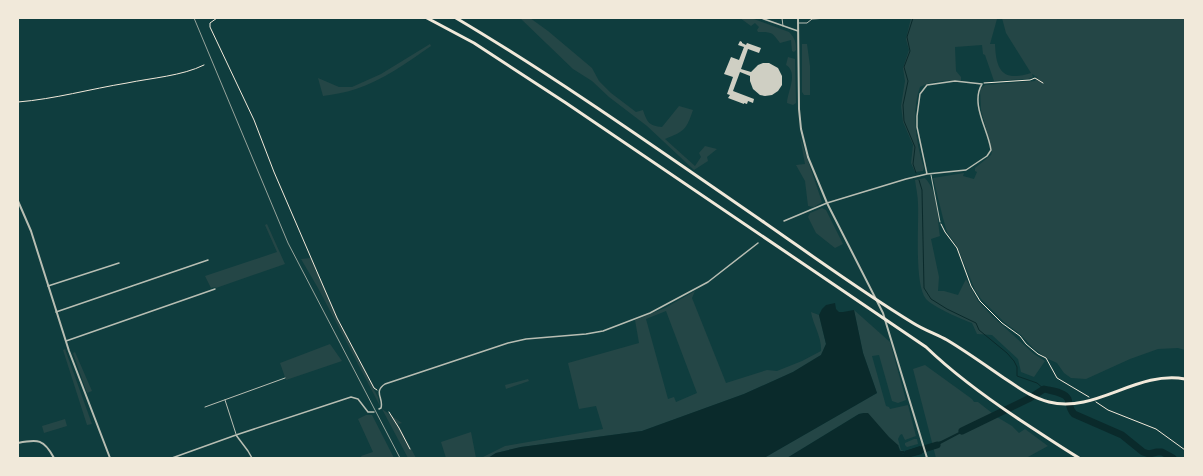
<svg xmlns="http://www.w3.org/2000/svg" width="1203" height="476" viewBox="0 0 1203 476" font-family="Helvetica,sans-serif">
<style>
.green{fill:#244646;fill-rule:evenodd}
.water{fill:#0a2a2b}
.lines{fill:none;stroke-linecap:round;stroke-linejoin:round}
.stream{stroke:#0a2a2b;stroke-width:1}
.river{stroke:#0a2a2b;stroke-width:7}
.building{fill:#cfcfc3}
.path{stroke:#f1e9da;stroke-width:1}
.service{stroke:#b8beb3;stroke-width:1}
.minor{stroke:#b8beb3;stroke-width:1.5}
.tertiary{stroke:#b8beb3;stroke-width:2}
.motorway{stroke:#f1e9da;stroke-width:3}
.rail{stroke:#97a49c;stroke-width:1}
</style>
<rect width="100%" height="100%" fill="#0f3d3e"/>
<!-- green -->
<path class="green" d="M520,18H530L548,31L592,68L599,81L611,93L636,112L643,110C647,122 649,126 662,127L679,106L693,110C686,130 685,131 665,139L695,166L701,157L699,153L705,146L717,149L707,157L708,161L694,170L647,126L609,97L592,81L573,69Z
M740,18H751L789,32C795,38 796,42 796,50L794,52L792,51L791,40L780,43C772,32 772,32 758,32L757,30L759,27L755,23L751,26Z
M911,18H1185V350L1178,348L1158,349L1130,359L1086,379L1071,378L1064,373L1057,363L1046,358L1033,348L1021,335L1004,322L981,299L975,290L957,246L947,232L943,218L933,178L964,173L963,176L974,179L977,172L975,171V168L991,155L992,151L981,110L980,89L985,85L1035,81L1037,77L1032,74L1033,77L1028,79L994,81L985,55L983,54L982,45L955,47L956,71L961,77V80C947,81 933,80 920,87C911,112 916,143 924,168L923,171L915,172L911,163L913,145L903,122L901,106L905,81L903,68L909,50L906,39ZM1002,18L1006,33L1031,73C1003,82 996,71 995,44H990L997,19Z
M430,44L431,46C408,62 383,80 356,89C345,93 334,94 323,96L318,78L339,87H352L381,74Z
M802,44H807L810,66V95H804L802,92Z
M788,57L795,59L796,103L793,105L787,103C787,92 799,73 786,65Z
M800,137L822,202L814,207L808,206L805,181L796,165L805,164Z
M925,178C939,193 937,217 940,236L931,239L939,277L938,291H944L958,295L966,279L978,301L992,316L1034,354L1045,361L1034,377L1021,372L1018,359L992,335L977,334L972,323C961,319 933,307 926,299C914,284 919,225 918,204C918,196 916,188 915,180Z
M822,208L826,210L843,244L835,248L816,233L808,217L810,213Z
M267,224L285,264L216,288L215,287L211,288L205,276L277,252L265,225Z
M311,258L339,320L375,388L374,390L378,397L380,406L318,288L301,259Z
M695,291L692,298L726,383L767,370L777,371L802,361L821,351C822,337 813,325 811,312L819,315L826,344L821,355L793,372L744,394L642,431L521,447L496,453L488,458H481L505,446L603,429L596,406L579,409L568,363L639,343L635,320L665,308ZM666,311L697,393L676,402L674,397L668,399L646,319Z
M854,310L890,342L906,400L898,403L892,401L879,355L872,356L886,406L889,407L890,409L908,405L916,436L905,440L902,434L900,435L898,439L901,450L904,451H901L898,446L899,445H896L893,442L898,439L893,442L864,413L859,414L787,458H764L877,393L863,353Z
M330,344L342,361L286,380L280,363Z
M65,349L92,424L87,425L63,350Z
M75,352L92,391L87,393L73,353Z
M925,365L972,399L974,402H978L997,417L1012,426L1019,433L1025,429L1048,446L1026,458H936L913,369Z
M528,379L529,381L506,389L505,385Z
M382,409L402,423L398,424L416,458H408Z
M366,415H372L394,458H362L361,456L373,452L358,419Z
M65,419L67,426L44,433L42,426Z
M471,432L476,458H446L441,442Z
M914,439H917L918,444L907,447L905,445V443Z"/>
<!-- water -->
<path class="water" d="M835,303L836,309L839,312H843L854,310L863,353L877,393L764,458H488L496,453L521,447L642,431L744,394L793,372L821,355L826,344L819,315L822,309L826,305Z
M864,413H868L889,437L898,445L900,451H904V453L902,454H905L906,455L903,456H905L906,458H787L859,414Z
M969,427L963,432L929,450L927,445L941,441Z
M920,446L922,454L907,458V453L920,449L905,452V451Z"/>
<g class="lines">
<!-- stream -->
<path class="stream" d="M913,18L907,37L910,51L904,67L908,81L903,105L904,121L915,147L913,164L916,173
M919,180L922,190L924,288L931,299L947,309L976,323L979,330L1007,353L1014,361L1017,367V376L1037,383L1044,389"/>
<!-- river -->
<path class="river" d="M962,431L1030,398L1044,389C1051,391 1065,392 1068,399C1070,405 1069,409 1074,414L1122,435L1143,452L1149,454L1157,452H1162L1173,458
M907,454L937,445"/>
</g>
<!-- building -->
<path class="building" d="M740,41L742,42V43L746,45L747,43L761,48L759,53L748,49L741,69L751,72L758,65L763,63H769L778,68L782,76V85L778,91L772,95L765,96L760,95L753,89L750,81V76L740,72L733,91L754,99L753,103L748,101L747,104L744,103V104L728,98L730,95L727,94L733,77L724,74L731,57L739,60L744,47L738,45Z"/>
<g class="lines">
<!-- path -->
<path class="path" d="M217,18L210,23V27L254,120L274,172L337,318L374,388L377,390
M984,83L1030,80L1035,78L1043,83
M18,102C55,99 90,89 127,83C151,78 182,76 204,65
M941,224L945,232L957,248L971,286L980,301L1002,323L1020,336L1026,344L1038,354L1046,358L1057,378L1089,397
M1096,402L1108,410L1156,429L1185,450
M389,412L399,428L410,449"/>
<!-- service -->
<path class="service" d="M782,18L783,26
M798,23H807L812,19L828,18
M931,175L940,222
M225,400L236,434
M205,407L285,378"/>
<!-- minor -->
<path class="minor" d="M761,18L798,31
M784,221L827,203L906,179L927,174L966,170L987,156L991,150C988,129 970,104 982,84L955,81L927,85L920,94L917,116V127L927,174
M48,286L119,263
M56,312L208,260
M66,341L215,289
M379,409L381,408C384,398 373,392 385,384L508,343L526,339L586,334L603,331L650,313L708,282L758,243
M236,435L248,451L252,458
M172,458L236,435L351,397L358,399L368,412H374"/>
<!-- tertiary -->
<path class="tertiary" d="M798,18L799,109L801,129L808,157L827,203L883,313L927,458
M18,201L31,231L69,351L110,458
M18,443C38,439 44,439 54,458"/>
<!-- motorway -->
<path class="motorway" d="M427,18L474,43L566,103L926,347C955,375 987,398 1020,420C1040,433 1059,446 1079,458
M456,18C562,81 663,153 765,223C814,257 862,292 913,323C924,330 936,334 947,340C967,352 985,365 1004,378C1018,387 1032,398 1049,402C1095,414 1137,370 1185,379"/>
<!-- rail -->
<path class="rail" d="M194,18L288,243L400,458"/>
</g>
<!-- border -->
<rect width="1203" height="476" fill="none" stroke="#f1e9da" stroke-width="38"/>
</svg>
